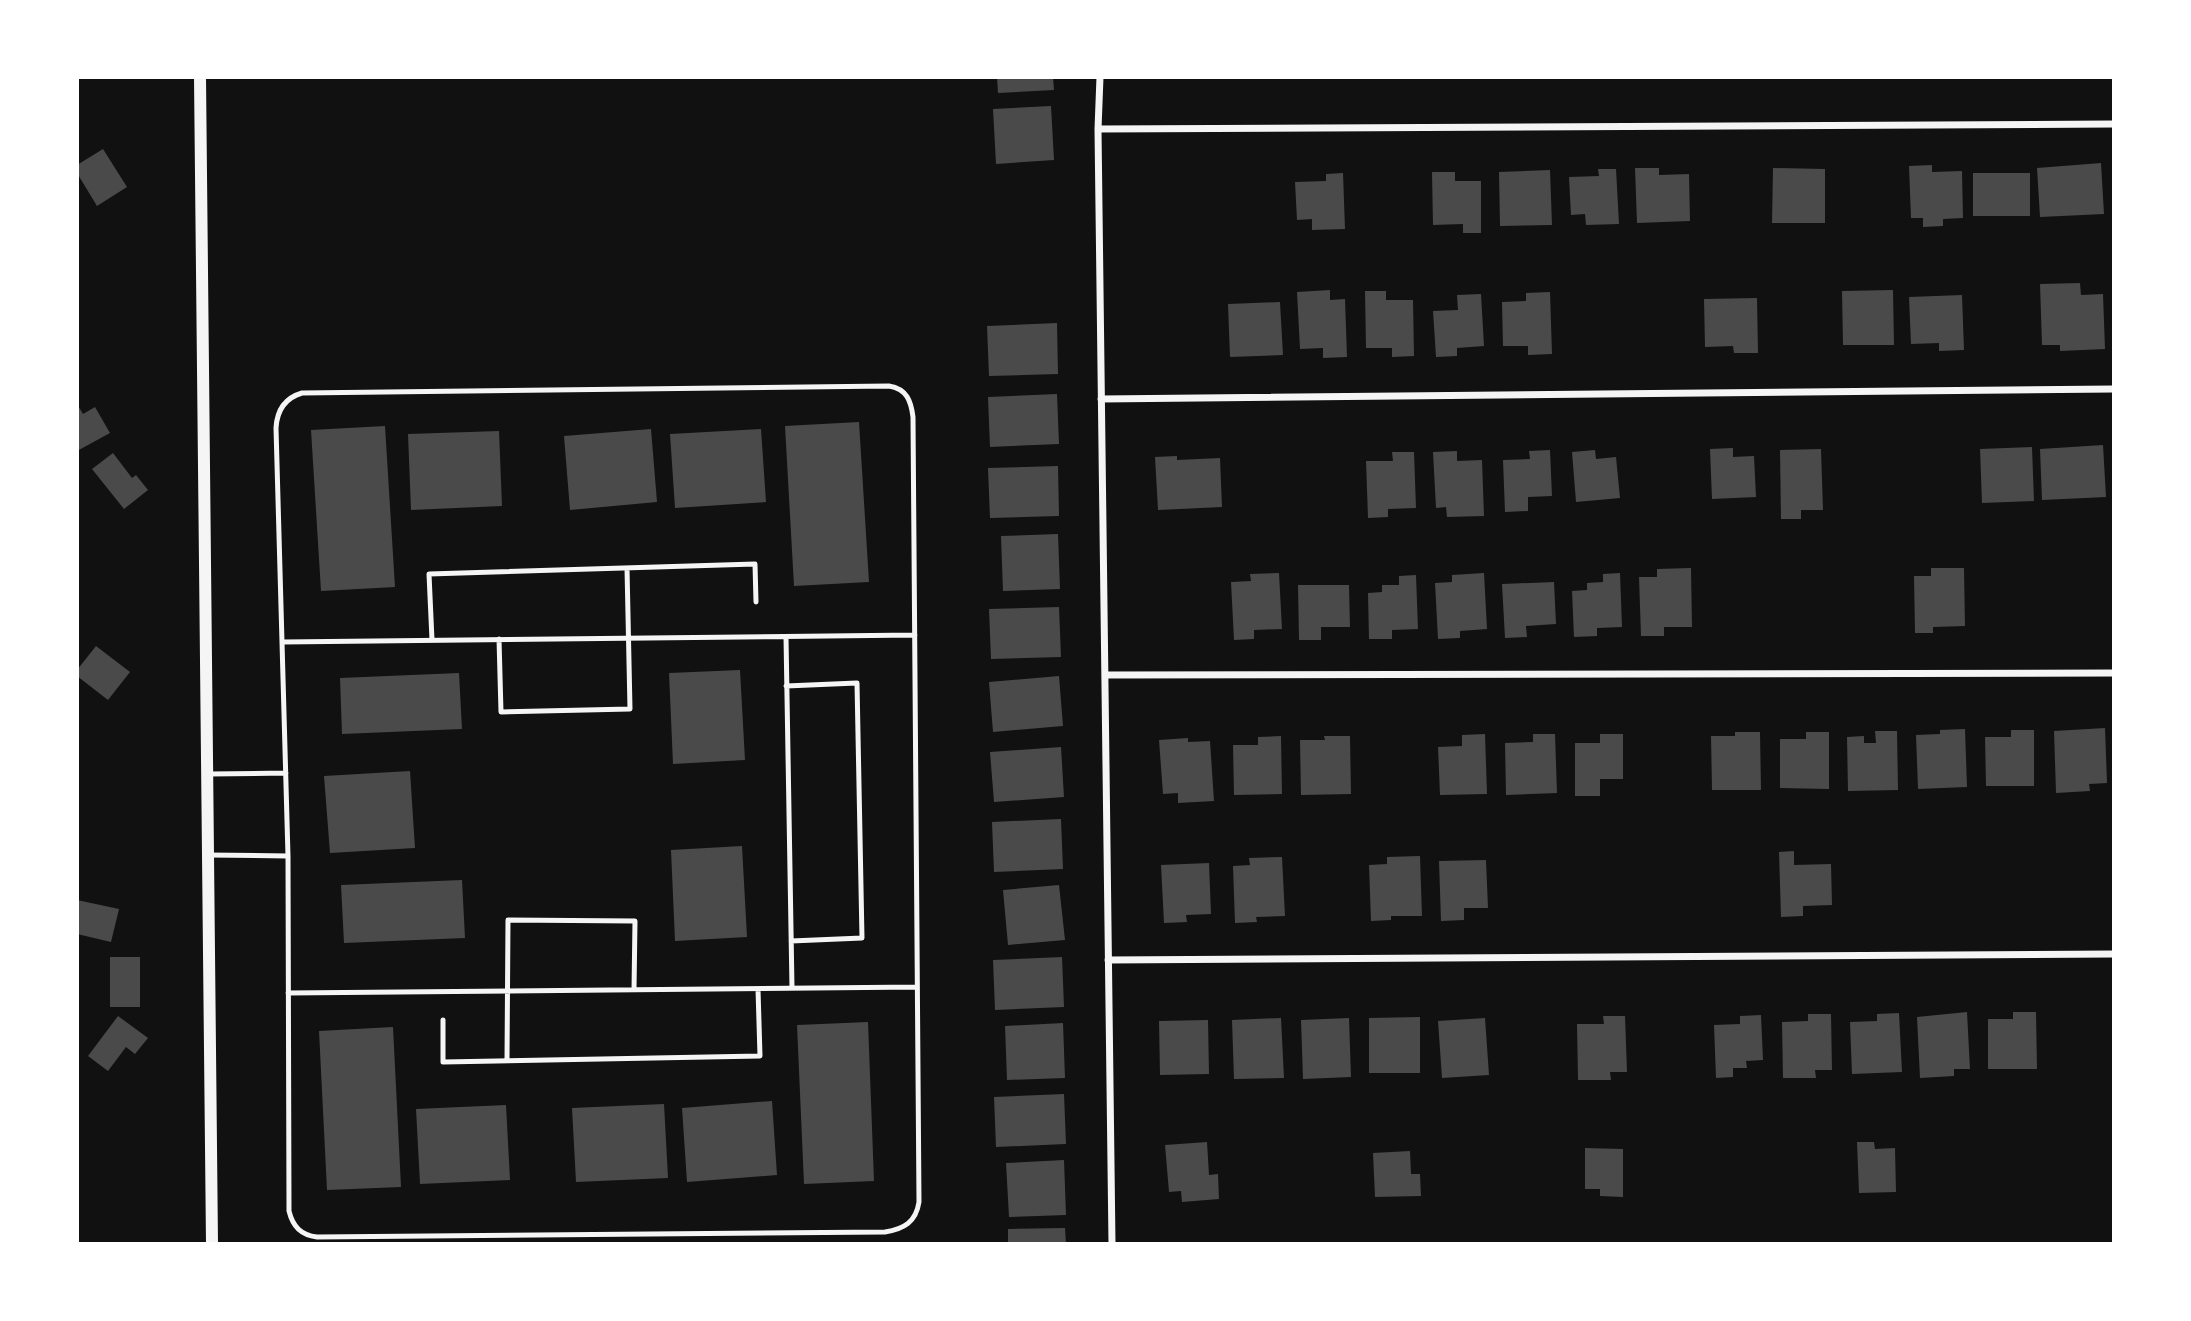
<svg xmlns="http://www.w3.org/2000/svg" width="2191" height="1321" viewBox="0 0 2191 1321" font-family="'Alegreya Sans',sans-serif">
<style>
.building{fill:#4a4a4a}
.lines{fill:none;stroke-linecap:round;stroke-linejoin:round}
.service{stroke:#f5f5f5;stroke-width:5}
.minor{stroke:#f5f5f5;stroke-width:7}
.tertiary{stroke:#f5f5f5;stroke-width:12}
</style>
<rect width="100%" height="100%" fill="#111"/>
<!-- building -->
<path class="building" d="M997,77H1053L1054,90L998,93Z
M1051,106L1054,160L996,164L993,109Z
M103,149L127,187L97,206L77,173V165Z
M2101,163L2104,214L2040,217L2037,168Z
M1932,165V172L1962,171L1963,218L1943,219V226L1923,227V218H1911L1909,166Z
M1635,168H1659V175L1689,174L1690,221L1637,223Z
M1773,168L1825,169V223H1772Z
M1598,169H1616L1619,224L1586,225L1585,214L1571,215L1569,177L1599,176Z
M1550,170L1552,225L1500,226L1499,172Z
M1432,172H1455V181H1481V233H1463V224L1433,225Z
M1343,173L1345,229L1312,230V219L1297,220L1295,182L1326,181V174Z
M1973,173H2030V216H1973Z
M2080,283L2081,295L2103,294L2105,349L2060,351V345H2042L2040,284Z
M1330,290V300L1345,299L1347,357L1323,358V348L1300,349L1297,292Z
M1893,290L1894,345H1843L1842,291Z
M1365,291H1386V300H1413L1414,356L1392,357V348H1366Z
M1550,292L1552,354L1528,355V346H1503L1502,302L1526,301V293Z
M1481,294L1484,346L1457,348V356L1436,357L1433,311L1458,310L1457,295Z
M1962,295L1964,350L1939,351V343L1911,344L1909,297Z
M1757,298L1758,353H1734L1733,346L1705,347L1704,299Z
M1280,302L1283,355L1230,357L1228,304Z
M1057,323L1058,374L989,376L987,326Z
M1057,394L1059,444L990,447L988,397Z
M77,404L83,414L95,407L110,433L77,451Z
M859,422L869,582L794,586L785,426Z
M385,426L395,587L321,591L311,430Z
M651,429L657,502L570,510L564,436Z
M761,429L766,502L675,508L670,434Z
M499,431L502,506L411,510L408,434Z
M2103,445L2106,497L2042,500L2040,449Z
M2032,447L2034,501L1982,503L1980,449Z
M1733,448V457L1754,456L1756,497L1712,499L1710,449Z
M1821,449L1823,510H1801V519H1781L1780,450Z
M1550,450L1552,496L1528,497V511L1505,512L1503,460L1530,459L1529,451Z
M1595,450L1596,459L1616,457L1620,498L1576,502L1572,452Z
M1457,451V461L1482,460L1484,516L1447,517L1446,507L1436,508L1433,452Z
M1392,452H1414L1416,508L1388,509V517L1368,518L1366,461H1393Z
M113,453L132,478L136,475L148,490L124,509L92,469Z
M1177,456V460L1220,458L1222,507L1158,510L1155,457Z
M1058,466L1059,516L990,518L988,468Z
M1058,534L1060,589L1003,591L1001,536Z
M1691,568L1692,627H1664V636H1641L1639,577H1657V569Z
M1931,568H1964L1965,626L1933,627V633H1915L1914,576H1931Z
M1279,573L1282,629L1254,630V639L1234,640L1231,582L1251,581L1250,574Z
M1484,573L1487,629L1460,631V638L1438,639L1435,583L1452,582V575Z
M1620,573L1622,627L1597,628V636L1574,637L1572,591L1587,590V583L1603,582V574Z
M1416,575L1418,629L1392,630V639H1369L1368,593L1382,592V585H1399V576Z
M1554,582L1556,624L1526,626L1527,637L1505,638L1502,584Z
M1298,585H1349L1350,627H1321V640H1299Z
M1059,607L1061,657L991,659L989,609Z
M96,646L130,672L108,700L77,676V670Z
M740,670L745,760L673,764L669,673Z
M459,673L462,729L342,734L340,678Z
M1059,676L1063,726L993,732L989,682Z
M2105,728L2107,783L2089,784L2090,791L2056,793L2054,731Z
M1965,729L1967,787L1918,789L1916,735L1940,734V730Z
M2011,730H2034V786H1986L1985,737H2011Z
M1875,731H1897L1898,790L1848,791L1847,737L1864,736V743H1876Z
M1735,732H1760L1761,790H1712L1711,736H1735Z
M1806,732H1829V789L1780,788V739H1806Z
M1485,734L1487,794L1440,795L1438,747L1462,746V735Z
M1533,734H1555L1557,793L1506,795L1505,743L1533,742Z
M1600,734H1623V779H1600V796H1575V743H1600Z
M1281,736L1282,794L1234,795L1233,745H1258V737Z
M1324,736H1350L1351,794L1301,795L1300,740H1325Z
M1188,738V742L1210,741L1214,801L1178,803V793L1163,794L1159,740Z
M1061,747L1064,797L994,802L990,752Z
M410,771L415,848L330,853L324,776Z
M1061,819L1063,869L994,872L992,822Z
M742,846L747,937L675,941L671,850Z
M1794,851V865L1831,864L1832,905L1803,906V916L1781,917L1779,852Z
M1420,856L1422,916H1391V920L1371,921L1369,865L1387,864V857Z
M1282,857L1285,916L1256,917L1257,922L1235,923L1233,866L1250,865L1249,858Z
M1486,860L1488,908H1464V920L1441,921L1439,861Z
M1209,863L1211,914L1186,915L1187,922L1164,923L1161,865Z
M462,880L465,938L344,943L341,885Z
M1059,885L1065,940L1008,945L1003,890Z
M77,900L119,909L111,942L77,934Z
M110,957H140V1007H110Z
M1062,957L1064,1007L995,1010L993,960Z
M1967,1012L1970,1069H1954V1076L1920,1078L1917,1017Z
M2013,1012H2036L2037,1069H1988V1019H2013Z
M1899,1013L1902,1072L1852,1074L1850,1022L1877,1021V1014Z
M1808,1014H1831L1832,1070H1815L1816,1078H1783L1782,1022L1808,1021Z
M1761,1015L1763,1060L1746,1061L1747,1068H1733V1077L1716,1078L1714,1025L1740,1024V1016Z
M118,1016L148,1038L135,1054L126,1047L108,1071L88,1056Z
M1603,1016H1625L1627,1072H1610L1611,1080H1578L1577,1024H1604Z
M1420,1017V1073H1369V1018Z
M1281,1018L1284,1078L1234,1079L1232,1020Z
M1349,1018L1351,1077L1303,1079L1301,1020Z
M1485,1018L1489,1075L1442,1078L1438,1021Z
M1208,1020L1209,1074L1160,1075L1159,1021Z
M868,1022L874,1181L804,1184L797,1025Z
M1063,1023L1065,1078L1007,1080L1005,1026Z
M393,1027L401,1187L327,1190L319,1031Z
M1064,1094L1066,1144L996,1147L994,1097Z
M772,1101L777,1175L687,1182L682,1108Z
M664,1104L668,1178L576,1182L572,1108Z
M506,1105L510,1180L420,1184L416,1109Z
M1207,1142L1209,1175L1218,1174L1219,1199L1182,1202L1181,1191L1169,1192L1165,1145Z
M1857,1142H1874L1875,1149L1895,1148L1896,1192L1859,1193Z
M1585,1148L1623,1149V1197L1600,1196V1189H1585Z
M1410,1151L1411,1174H1420L1421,1196L1375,1197L1373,1153Z
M1064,1160L1066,1215L1009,1217L1006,1163Z
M1065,1228L1066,1244H1008V1229Z"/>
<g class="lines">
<!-- service -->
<path class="service" d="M889,386C907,389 911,401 913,417L919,1202C916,1222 904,1229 885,1232L317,1237C301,1235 293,1227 289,1211L288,856L276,428C277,410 285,398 302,393Z
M786,637L792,988
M499,639L501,712L630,709L627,568
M432,640L429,574L755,564L756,602
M283,642L915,635
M786,686L857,683L862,938L791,941
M209,774L286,773
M207,855L288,856
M288,993L917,987
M443,1020V1062L760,1056L758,989
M507,1060L508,920L635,921L634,990"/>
<!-- minor -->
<path class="minor" d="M1100,77L1098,129L1112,1244
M1098,129L2114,124
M1101,399L2114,389
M1105,675L2114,673
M1108,960L2114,954"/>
<!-- tertiary -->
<path class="tertiary" d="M200,77L212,1244"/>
</g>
<!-- border -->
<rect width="2191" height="1321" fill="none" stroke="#ffffff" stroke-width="158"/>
</svg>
